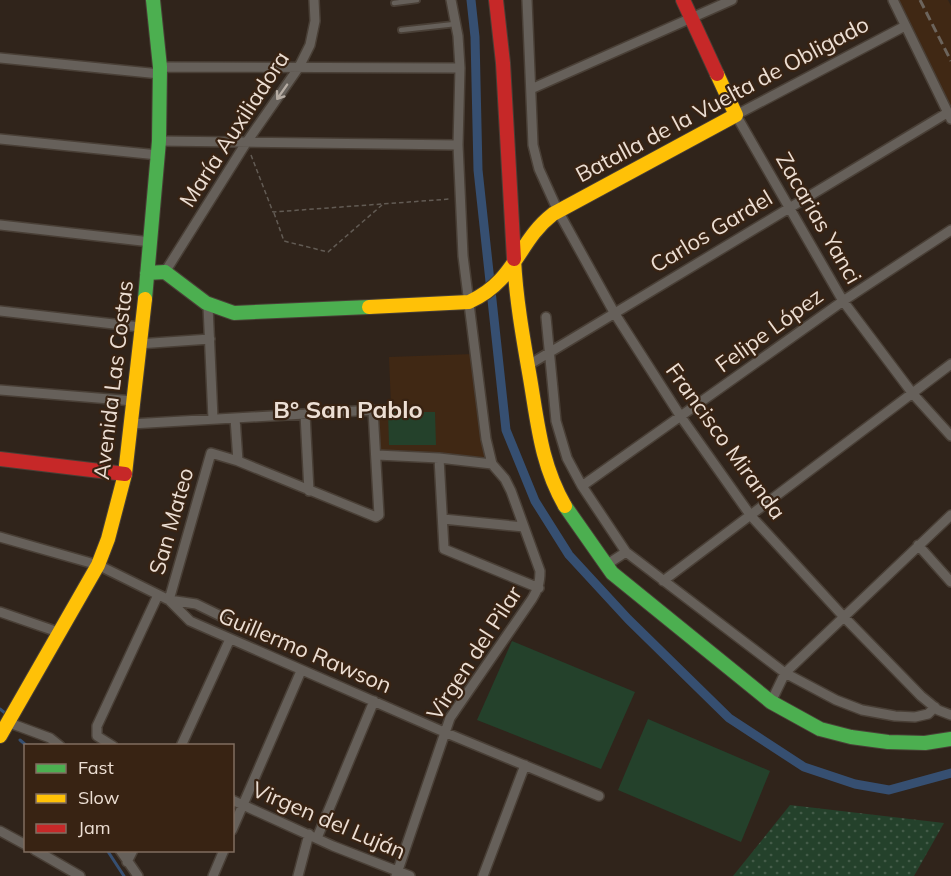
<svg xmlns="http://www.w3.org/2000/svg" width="951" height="876" viewBox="0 0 951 876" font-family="Mulish,sans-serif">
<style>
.built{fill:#402814}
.grass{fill:url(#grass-dots)}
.pitch{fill:#24412b}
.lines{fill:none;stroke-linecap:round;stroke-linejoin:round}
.stream{stroke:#364f71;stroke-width:3}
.canal{stroke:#364f71;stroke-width:9}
.lane-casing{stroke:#493f36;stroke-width:8}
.street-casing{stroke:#493f36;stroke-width:12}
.fast-casing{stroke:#493f36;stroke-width:16}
.slow-casing{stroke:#493f36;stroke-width:16}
.jam-casing{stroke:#493f36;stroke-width:16}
.path{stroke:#625b54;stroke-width:1.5;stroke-dasharray:4.5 3;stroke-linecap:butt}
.lane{stroke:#66605a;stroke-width:4.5}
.street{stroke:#66605a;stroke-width:9}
.fast{stroke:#4caf50;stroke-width:14}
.slow{stroke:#ffc107;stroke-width:14}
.jam{stroke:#c62828;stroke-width:14}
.rail{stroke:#6c645c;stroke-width:3;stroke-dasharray:9 4.5;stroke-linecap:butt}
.oneway{stroke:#b6aca3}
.labels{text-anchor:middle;stroke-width:4.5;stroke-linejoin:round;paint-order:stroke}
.street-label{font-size:22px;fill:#ecded3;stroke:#382313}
.neighbourhood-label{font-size:24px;font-weight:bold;fill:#ecded3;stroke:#382313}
</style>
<defs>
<pattern id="grass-dots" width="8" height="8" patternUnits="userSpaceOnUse" patternTransform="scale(1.5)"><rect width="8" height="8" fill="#24412b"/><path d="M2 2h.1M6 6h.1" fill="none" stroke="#445c49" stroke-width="1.8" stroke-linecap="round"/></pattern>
</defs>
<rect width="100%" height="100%" fill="#30241b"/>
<!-- built -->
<path class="built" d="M890,0H948L951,6V118Z
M473,354L489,460L379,453L374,406L391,405L389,357Z"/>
<!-- grass -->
<path class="grass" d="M790,805L944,823L914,876H733Z"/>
<!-- pitch -->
<path class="pitch" d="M388,412H435L436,445H389Z
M512,641L635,692L601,769L477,720Z
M648,719L770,771L741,842L618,790Z"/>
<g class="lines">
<!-- stream -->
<path class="stream" d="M0,709L5,713
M20,740L27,746
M107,850L124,876"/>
<!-- canal -->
<path class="canal" d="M471,0L475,37L478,170L506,430L535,501L569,555L628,619L729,718L804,767L855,784L889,790L951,773"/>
<defs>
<path id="lane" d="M394,3L417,0
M401,30L455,24"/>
<path id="street" d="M527,0L533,145L539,169L558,211L615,314L681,417L751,516L843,616L921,696L938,710L951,715
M893,0L951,119
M905,26L736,115L843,301L913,394L951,436
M0,58L160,74
M160,67L460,68
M531,89L732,0
M0,139L158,155
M159,141L458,145
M0,225L151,242
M165,272L246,143L299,67L310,45L315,21L314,0
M208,306L213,419
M0,311L140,327
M546,317L556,421L567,458L582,486L626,552L785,673L836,700L862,710L895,716L915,717L928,714L935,707
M138,344L210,339
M527,366L947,113
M0,390L134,401
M305,414L309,491
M235,418L238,461
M131,424L373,410L379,515L376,517L238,461L211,453L169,600L196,604L229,620
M377,455L439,458L492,464
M439,458L444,549L539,588
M582,486L843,301L951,230
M443,519L524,527
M0,537L98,565L169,600L190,621L199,625L444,732L599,796
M918,545L951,582
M606,565L626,552
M663,581L951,364
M0,612L58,632
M771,702L785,673L951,515
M7,722L50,738L60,746
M113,746L97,736V726L158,595
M181,746L230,639
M232,800L333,846L410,876
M232,830L301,671
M0,831L26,845
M317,838L374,701
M35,850L80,876
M120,850L138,876
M127,862L133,850
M213,876L224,850
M298,876L309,834
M396,876L450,718L532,599C538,589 540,583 540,571L511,491L505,479L492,464L486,439L463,256L458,145L460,68L458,36L451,0
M483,876L525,765"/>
<path id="fast" d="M147,273L165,272L206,303L234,313L369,307
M145,299L159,141L160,67L153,0
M565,506L612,573L771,702L820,729L851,737L888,742L925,743L951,739"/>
<path id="slow" d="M514,259C516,299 523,338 530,378C538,425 541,464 565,506
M369,307L469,302C517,280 517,242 553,214L736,115L717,74
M0,736L98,565L108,539L125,474L145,299"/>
<path id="jam" d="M496,0L503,63L514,259
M683,0L717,74
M0,459L125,474"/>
</defs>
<!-- lane casing -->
<use href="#lane" class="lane-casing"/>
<!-- street casing -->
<use href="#street" class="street-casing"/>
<!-- fast casing -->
<use href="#fast" class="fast-casing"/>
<!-- slow casing -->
<use href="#slow" class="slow-casing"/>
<!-- jam casing -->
<use href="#jam" class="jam-casing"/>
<!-- path -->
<path class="path" d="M251,155L273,212L450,199
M274,213L284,241L328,252L382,205"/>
<!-- lane -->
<use href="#lane" class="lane"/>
<!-- street -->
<use href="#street" class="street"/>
<!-- fast -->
<use href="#fast" class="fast"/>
<!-- slow -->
<use href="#slow" class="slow"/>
<!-- jam -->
<use href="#jam" class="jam"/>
<!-- rail -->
<path class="rail" d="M920,0L951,61"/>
</g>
<!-- one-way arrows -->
<defs><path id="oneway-shaft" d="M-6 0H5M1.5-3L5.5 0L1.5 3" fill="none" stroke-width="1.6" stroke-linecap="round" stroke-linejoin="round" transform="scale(1.5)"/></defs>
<use class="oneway" href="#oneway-shaft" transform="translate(282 92) rotate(125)"/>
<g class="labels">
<!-- street labels -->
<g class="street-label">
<text transform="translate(722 99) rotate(-28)" y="8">Batalla de la Vuelta de Obligado</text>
<text transform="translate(234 129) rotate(-57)" y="8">María Auxiliadora</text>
<text transform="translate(819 218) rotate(60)" y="8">Zacarias Yanci</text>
<text transform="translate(711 231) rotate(-31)" y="8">Carlos Gardel</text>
<text transform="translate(769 330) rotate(-36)" y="8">Felipe López</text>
<text transform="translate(113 380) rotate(-83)" y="8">Avenida Las Costas</text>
<text transform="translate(726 441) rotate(54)" y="8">Francisco Miranda</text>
<text transform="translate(171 521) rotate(-74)" y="8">San Mateo</text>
<text transform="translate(305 650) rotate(23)" y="8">Guillermo Rawson</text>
<text transform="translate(474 653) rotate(-57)" y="8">Virgen del Pilar</text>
<text transform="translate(329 820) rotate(23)" y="8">Virgen del Luján</text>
</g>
<!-- neighbourhood labels -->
<g class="neighbourhood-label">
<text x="348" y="418">B° San Pablo</text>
</g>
</g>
<!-- legend -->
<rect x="24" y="744" width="210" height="108" fill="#382313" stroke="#806e60" stroke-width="1.5"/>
<rect x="36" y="764" width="30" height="9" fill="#4caf50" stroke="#806e60" stroke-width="1.5"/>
<text x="78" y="774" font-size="18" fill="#ecded3">Fast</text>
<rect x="36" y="794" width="30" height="9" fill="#ffc107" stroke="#806e60" stroke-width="1.5"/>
<text x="78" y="804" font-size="18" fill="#ecded3">Slow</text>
<rect x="36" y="824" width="30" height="9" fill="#c62828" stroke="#806e60" stroke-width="1.5"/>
<text x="78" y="834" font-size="18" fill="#ecded3">Jam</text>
</svg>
